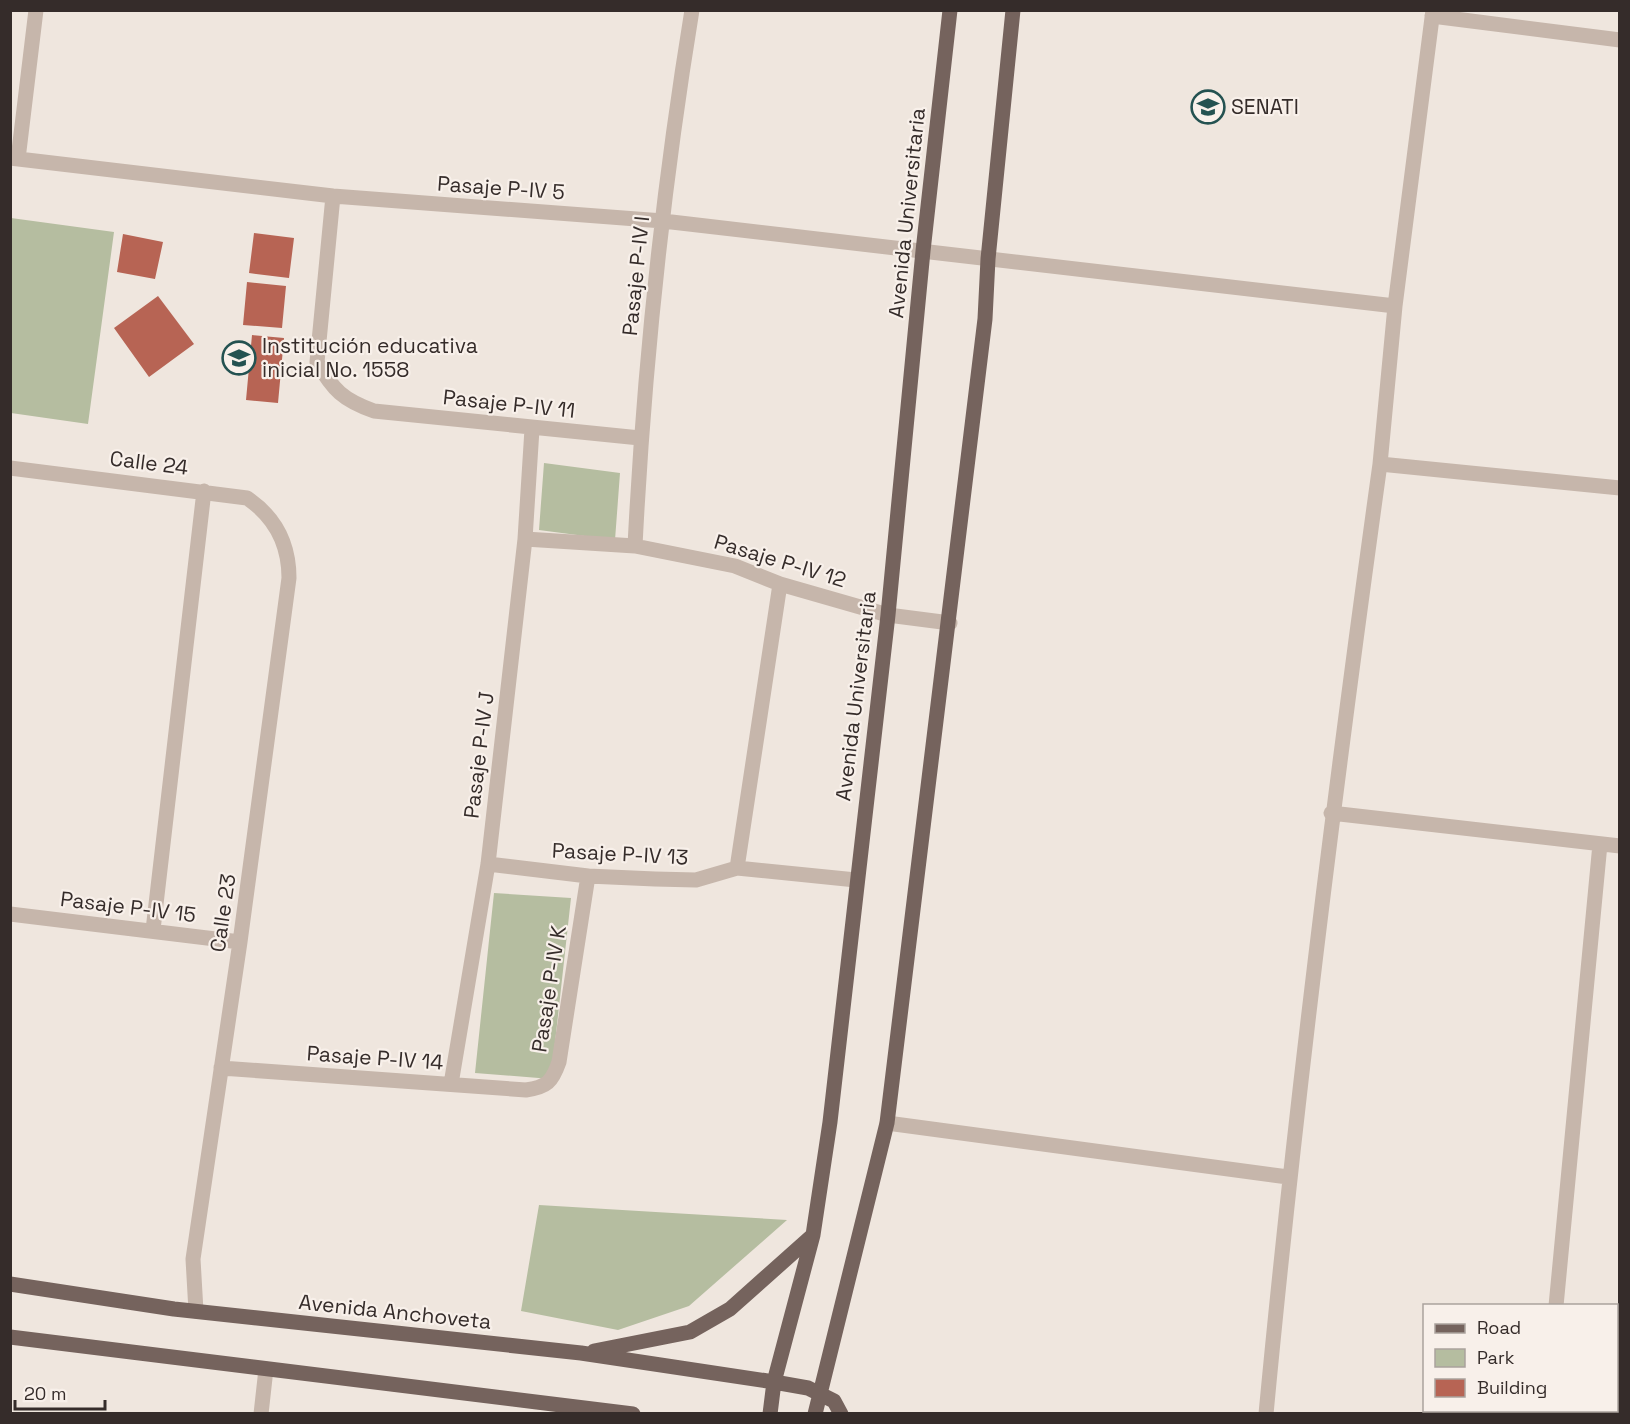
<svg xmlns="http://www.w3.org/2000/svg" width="1630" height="1424" viewBox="0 0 1630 1424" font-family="'Space Grotesk',sans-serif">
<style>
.green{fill:#b5bda0}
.building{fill:#b76454}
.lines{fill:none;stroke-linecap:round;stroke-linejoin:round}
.minor{stroke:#c6b6ab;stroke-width:15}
.major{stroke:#75635d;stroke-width:15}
.labels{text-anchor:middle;stroke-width:4.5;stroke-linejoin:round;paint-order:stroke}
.poi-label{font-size:21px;fill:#352c2a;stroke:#f8f0ea;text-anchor:start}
.street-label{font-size:21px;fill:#352c2a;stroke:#f8f0ea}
</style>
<rect width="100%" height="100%" fill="#efe6de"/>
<!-- green -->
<path class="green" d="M11,218L114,232L88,424L11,413Z
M544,463L620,473L615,540L539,530Z
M494,893L571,898L551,1079L475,1073Z
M539,1205L787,1220L689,1306L618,1330L521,1311Z"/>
<!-- building -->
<path class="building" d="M254,233L294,238L289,278L249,273Z
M123,234L163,242L155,279L117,272Z
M247,282L286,286L282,328L243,325Z
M158,296L194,344L149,377L114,328Z
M252,335L284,338L278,403L246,400Z"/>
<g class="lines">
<!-- minor -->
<path class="minor" d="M1433,10L1395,306L1380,464L1620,488
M1432,16L1620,40
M10,158L333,196L663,221L1395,306
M18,159L36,10
M333,196L317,362C333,390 343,400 374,411L640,438
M10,468L247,498C275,517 289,544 289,578L240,942L193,1259L196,1311
M525,539L635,546L735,566L780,584L888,615L950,623
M635,546C644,367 663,187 692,10
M1331,813L1620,846
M488,864L588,876L655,879L696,880L737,868L856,880
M737,868L780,584
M10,914L240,942
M153,930L204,491
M221,1068L526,1090C547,1087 552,1082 559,1062L588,876
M451,1084L488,864L525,539L532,429
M887,1123L1288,1177
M1556,1306L1600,844
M261,1414L266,1369
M1266,1414C1296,1096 1336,780 1380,464
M1546,1414L1547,1410"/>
<!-- major -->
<path class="major" d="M10,1284L174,1309L581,1353L774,1382L808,1388L834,1401L841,1414
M10,1337L633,1414
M594,1351L690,1332L730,1309L813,1235
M770,1414L774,1382L813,1235L830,1122L888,615L923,251L950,10
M815,1414L887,1123L985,319L988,259L1013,10"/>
</g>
<!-- icons -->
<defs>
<symbol id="university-ring" viewBox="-11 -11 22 22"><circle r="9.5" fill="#f8f0ea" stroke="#245251" stroke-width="1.5"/><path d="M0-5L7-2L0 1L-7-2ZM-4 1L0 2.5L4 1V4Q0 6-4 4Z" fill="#245251"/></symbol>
<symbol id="school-ring" viewBox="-11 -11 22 22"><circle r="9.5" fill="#f8f0ea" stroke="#245251" stroke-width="1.5"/><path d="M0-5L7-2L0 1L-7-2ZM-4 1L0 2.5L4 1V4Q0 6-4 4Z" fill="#245251"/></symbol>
</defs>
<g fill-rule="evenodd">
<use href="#university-ring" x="1189" y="88" width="38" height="38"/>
<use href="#school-ring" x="220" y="339" width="38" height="38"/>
</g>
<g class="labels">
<!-- poi labels -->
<g class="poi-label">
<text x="1231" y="114">SENATI</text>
<text x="262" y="353">Institución educativa<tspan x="262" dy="24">inicial No. 1558</tspan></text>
</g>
<!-- street labels -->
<g class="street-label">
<text transform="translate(501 188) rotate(4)" y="7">Pasaje P-IV 5</text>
<text transform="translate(907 213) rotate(-84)" y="7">Avenida Universitaria</text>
<text transform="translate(636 276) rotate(-84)" y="7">Pasaje P-IV I</text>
<text transform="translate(509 404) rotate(6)" y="7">Pasaje P-IV 11</text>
<text transform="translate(149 463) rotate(7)" y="7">Calle 24</text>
<text transform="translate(780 561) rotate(17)" y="7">Pasaje P-IV 12</text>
<text transform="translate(856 696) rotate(-83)" y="7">Avenida Universitaria</text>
<text transform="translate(479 755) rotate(-83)" y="7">Pasaje P-IV J</text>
<text transform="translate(620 854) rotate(3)" y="7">Pasaje P-IV 13</text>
<text transform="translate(128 907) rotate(7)" y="7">Pasaje P-IV 15</text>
<text transform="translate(223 913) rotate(-82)" y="7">Calle 23</text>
<text transform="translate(549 989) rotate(-81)" y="7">Pasaje P-IV K</text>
<text transform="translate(375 1058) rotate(4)" y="7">Pasaje P-IV 14</text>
<text transform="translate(395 1312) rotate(6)" y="7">Avenida Anchoveta</text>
</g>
</g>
<!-- border -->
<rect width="1630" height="1424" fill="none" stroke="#352c2a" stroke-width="24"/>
<!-- legend -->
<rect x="1423" y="1304" width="195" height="108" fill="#f8f0ea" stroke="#aaa29d" stroke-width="1.5"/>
<rect x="1435" y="1324" width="30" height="9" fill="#75635d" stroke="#aaa29d" stroke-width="1.5"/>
<text x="1477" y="1334" font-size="18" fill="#352c2a">Road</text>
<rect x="1435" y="1349" width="30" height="18" fill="#b5bda0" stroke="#aaa29d" stroke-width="1.5"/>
<text x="1477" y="1364" font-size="18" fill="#352c2a">Park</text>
<rect x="1435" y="1379" width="30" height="18" fill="#b76454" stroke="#aaa29d" stroke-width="1.5"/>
<text x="1477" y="1394" font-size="18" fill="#352c2a">Building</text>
<!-- scale -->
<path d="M15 1400v9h90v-9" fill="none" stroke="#352c2a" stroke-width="3"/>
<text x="24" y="1400" font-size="18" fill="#352c2a" stroke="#f8f0ea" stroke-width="4.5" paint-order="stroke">20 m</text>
</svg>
